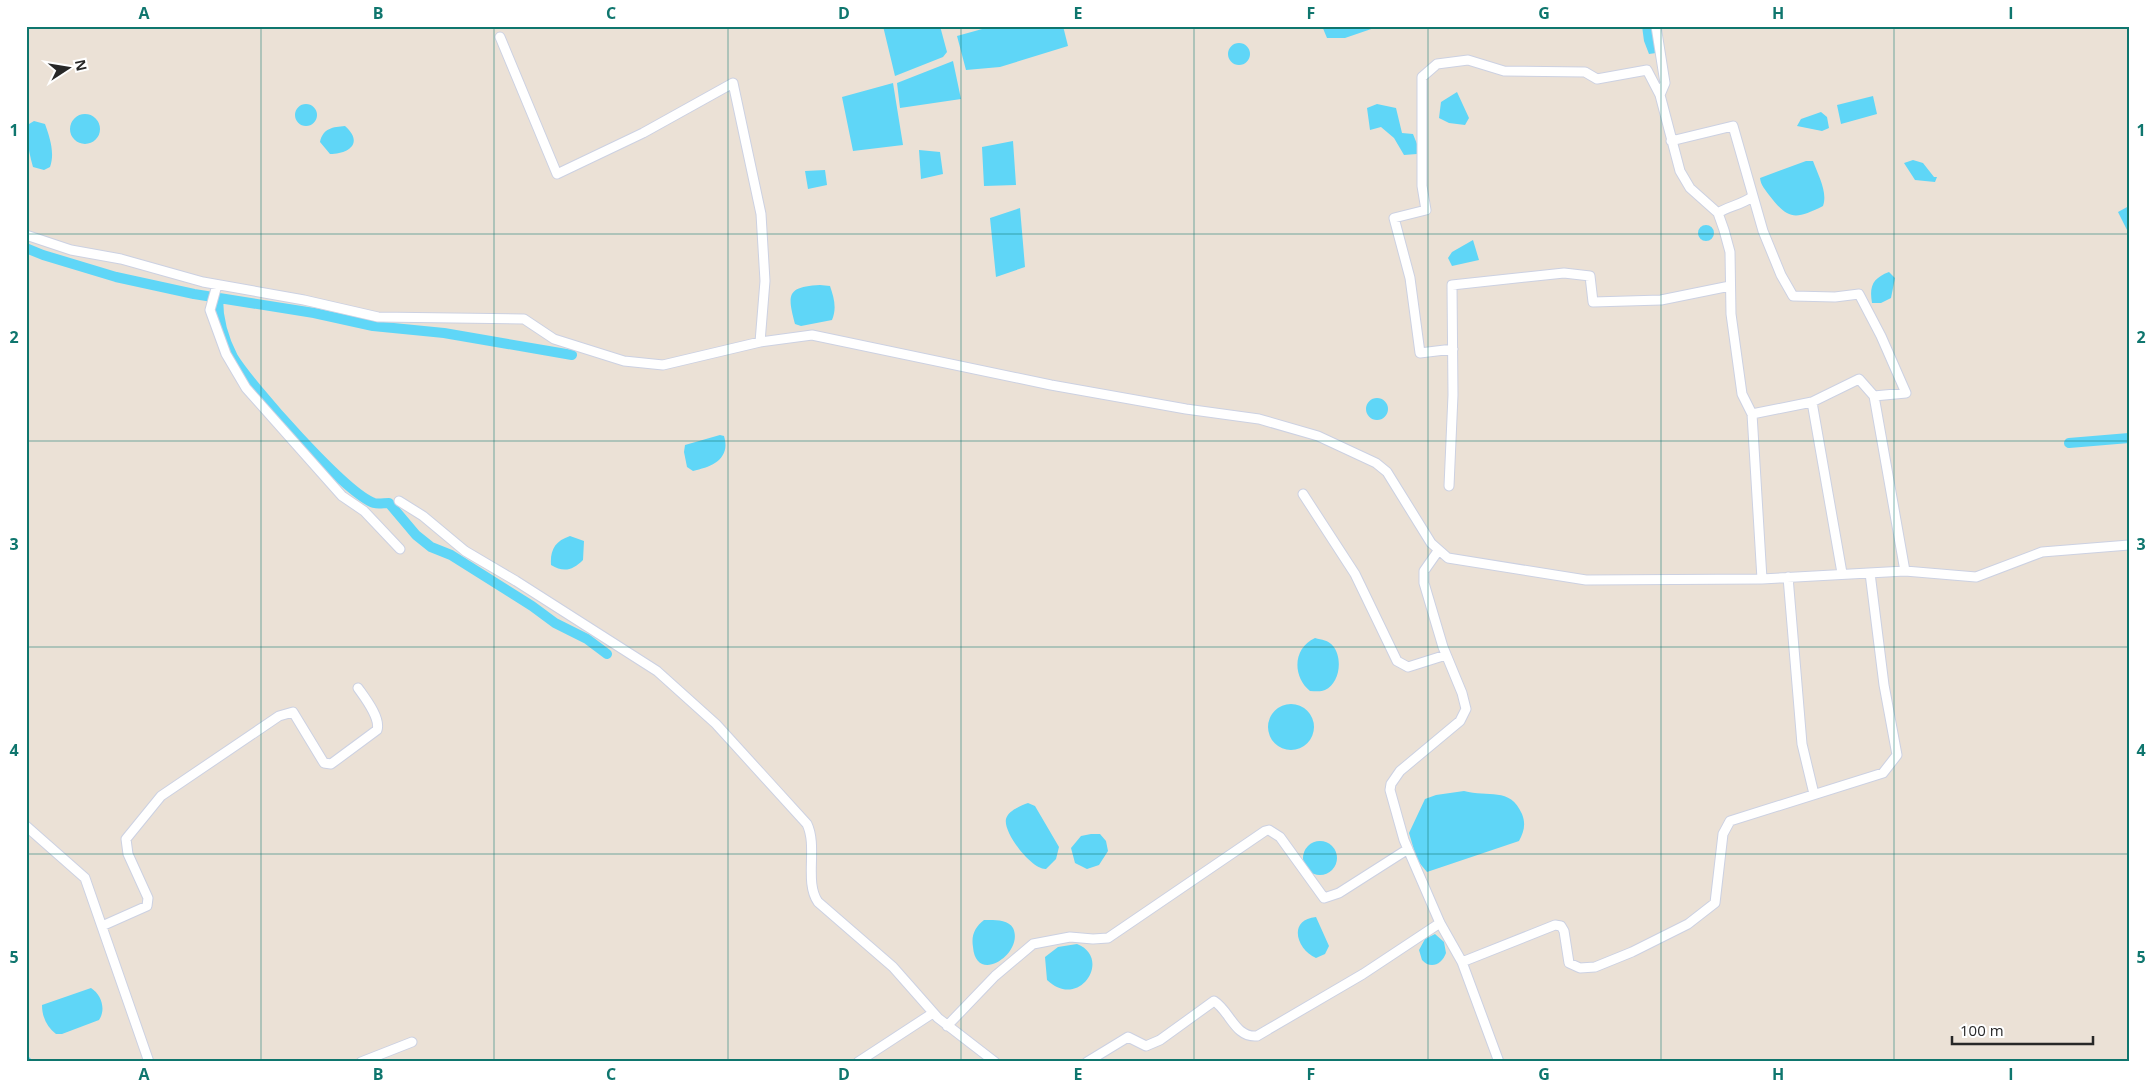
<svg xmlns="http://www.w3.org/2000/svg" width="2155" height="1088" viewBox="0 0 2155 1088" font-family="'Open Sans',sans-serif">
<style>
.water{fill:#5fd6f7}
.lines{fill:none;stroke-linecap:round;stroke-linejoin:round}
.canal{stroke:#5fd6f7;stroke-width:10}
.minor-casing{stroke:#ccd1e2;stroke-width:11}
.minor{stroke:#fff;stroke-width:9}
.grid{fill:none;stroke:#0f766e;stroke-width:1;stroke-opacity:0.55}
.neatline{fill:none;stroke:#0f766e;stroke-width:2}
.grid-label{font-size:16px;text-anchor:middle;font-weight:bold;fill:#0f766e}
</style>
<rect width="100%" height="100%" fill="#ebe1d6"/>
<!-- water -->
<path class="water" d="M883,26H940L947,52L943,57L895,76Z
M993,26H1063L1068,46L1000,67L966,70L957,36Z
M1322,26H1380L1345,38H1327Z
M1642,26H1652L1656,53L1649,54L1644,41Z
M1228 54a11 11 0 1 1 22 0a11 11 0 1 1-22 0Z
M953,61L961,99L900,108L897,83Z
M893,83L903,145L853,151L842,97Z
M1457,92L1469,118L1465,125L1449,123L1439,118L1441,102Z
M1873,96L1877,114L1841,124L1837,105Z
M1377,104L1396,108L1402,133L1413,134L1417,144V154L1404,155L1394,138L1381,127L1370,130L1367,108Z
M295 115a11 11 0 1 1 22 0a11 11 0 1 1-22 0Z
M1821,112L1827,117L1829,128L1822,131L1797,126L1801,119Z
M70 129a15 15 0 1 1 30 0a15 15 0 1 1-30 0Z
M34,121L45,124C50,138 55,153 50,167L44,170L33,167C29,153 26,139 29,124Z
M345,126C364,143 349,154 330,154L320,142C323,128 333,127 345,126Z
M1013,141L1016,185L984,186L982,147Z
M919,150L940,152L943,174L921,179Z
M1913,160L1923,163L1934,177H1937L1935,182L1915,180L1904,163Z
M1806,161H1813C1818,175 1828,192 1823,206C1795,220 1788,220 1769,195C1765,189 1761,186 1760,178Z
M825,170L827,185L808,189L805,171Z
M2129,206V234L2118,212Z
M1020,208L1025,267L996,277L990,218Z
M1698 233a8 8 0 1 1 16 0a8 8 0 1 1-16 0Z
M1473,240L1479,260L1452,266L1448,258L1452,252Z
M1889,272L1895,278L1891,298L1881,303H1872C1869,286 1873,278 1889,272Z
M820,285L830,286C834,298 837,308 832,320L801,326L795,324C787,294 787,287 820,285Z
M1366 409a11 11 0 1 1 22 0a11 11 0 1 1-22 0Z
M720,435L724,436C731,459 712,467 693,471L687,467L684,452L685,445Z
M570,536L584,541L583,560C573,570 564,573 551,565C550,550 555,541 570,536Z
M1315,638C1322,640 1328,640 1333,646C1343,658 1340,683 1325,690C1321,692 1315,691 1310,691C1292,676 1293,648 1315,638Z
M1268 727a23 23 0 1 1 46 0a23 23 0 1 1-46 0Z
M1464,791C1488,798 1510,786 1522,814C1526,824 1524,832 1519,841L1427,872L1417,860L1409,833L1425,799L1436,795Z
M1028,803L1035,806L1059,847L1056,859L1046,869C1032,870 1003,833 1006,819C1008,811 1020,806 1028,803Z
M1091,834H1100L1106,841L1108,851L1099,865L1087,869L1075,863L1071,848L1081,836Z
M1303 858a17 17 0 1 1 34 0a17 17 0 1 1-34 0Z
M1316,917L1329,946L1325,954L1316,958C1297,950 1287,920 1316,917Z
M984,920C993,920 1008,919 1013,928C1025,953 976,986 973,947C971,935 975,927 984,920Z
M1435,934L1444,942L1446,953C1442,964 1431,970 1422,960L1419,950L1425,939Z
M1077,944C1113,958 1079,1011 1047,980L1045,957L1058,947Z
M91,988C102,995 106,1010 99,1020L62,1034H56C47,1027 42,1017 42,1005Z"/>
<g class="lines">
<!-- canal -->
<path class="canal" d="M26,248L43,255L116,277L194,294L314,313L373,326L444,333L572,355
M218,298C218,319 223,338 233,357C250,385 345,493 374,503C378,504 384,503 389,503L416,535L431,547L451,555L532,606L555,623L587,639L607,654
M2069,443L2129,438
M26,1061L27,1062"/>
<defs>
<path id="minor" d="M1656,26L1665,83L1660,95L1680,171L1690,188L1718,213L1724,230L1730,252L1731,314L1742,394L1752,414L1762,579
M500,37L557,174L643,133L733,83L761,214L765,281L760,342
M1671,141L1733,126L1763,231L1781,275L1793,296L1835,297L1859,294L1881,336L1906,393L1874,396
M1718,213C1729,206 1741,205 1752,197
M26,235L71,250L121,259L203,282L304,300L378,317L524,319L554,339L624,361L663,365L760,342L812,335L1051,385L1186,409L1259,419L1318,436L1376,463L1387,472L1431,543L1448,558L1586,580L1762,579L1905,571L1976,577L2042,552L2129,545
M217,285L210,310L226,354L246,388L342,496L364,511L400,549
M1453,349L1420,353L1410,278L1394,218L1426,210L1422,186V77L1437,64L1468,60L1504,71L1585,72L1597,79L1647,70L1660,95
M1812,402L1859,379L1874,396L1905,571
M1752,414L1812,402L1842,573
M1449,486L1453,395L1452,285L1564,273L1590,276L1593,302L1661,300L1730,286
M1303,494L1355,574L1397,661L1408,667L1446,655
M399,501L423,516L465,551L516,581L657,671L716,724L807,824C818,847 804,882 818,902L893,967L938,1018L995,1062
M1438,551L1424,571V583L1443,647L1462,693L1466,709L1460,721L1400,771L1391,784L1390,790L1404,840L1440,923L1462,962L1499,1062
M1788,577L1802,744L1814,794
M26,826L85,878L149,1062
M102,926L147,906L148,898L128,854L126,839L161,796L279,716L293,712L324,763L331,764L377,730C381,718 365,698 358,688
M1462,962L1555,925L1561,926L1564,931L1569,963L1580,968L1595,967L1632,952L1688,924L1715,903L1723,834L1730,821L1883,773L1897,755L1884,685L1870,573
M947,1026L995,976L1033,944L1070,937L1093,939L1108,938L1265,831L1269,830L1280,837L1324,898L1339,893L1408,849
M361,1062L412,1042
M858,1062L933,1013
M1087,1062L1128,1037L1146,1046L1160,1040L1214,1001C1230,1011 1235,1038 1257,1036L1363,974L1440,923"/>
</defs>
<!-- minor casing -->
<use href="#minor" class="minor-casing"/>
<!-- minor -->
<use href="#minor" class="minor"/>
</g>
<!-- grid -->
<path class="grid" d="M261,26V1062M494,26V1062M728,26V1062M961,26V1062M1194,26V1062M1428,26V1062M1661,26V1062M1894,26V1062M26,234H2129M26,441H2129M26,647H2129M26,854H2129"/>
<!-- border -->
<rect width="2155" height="1088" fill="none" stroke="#ffffff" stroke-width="55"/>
<!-- north arrow -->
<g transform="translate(68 68) rotate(78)" stroke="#ffffff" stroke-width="4" paint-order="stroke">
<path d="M0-4L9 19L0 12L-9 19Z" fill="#272727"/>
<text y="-8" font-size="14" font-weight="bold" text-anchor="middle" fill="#272727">N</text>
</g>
<!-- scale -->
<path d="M1952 1036v8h141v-8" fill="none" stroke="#272727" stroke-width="2.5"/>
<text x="1960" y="1036" font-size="15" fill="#272727" stroke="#ffffff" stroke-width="4" paint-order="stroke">100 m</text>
<rect x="28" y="28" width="2100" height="1032" class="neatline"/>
<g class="grid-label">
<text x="144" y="19">A</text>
<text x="378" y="19">B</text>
<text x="611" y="19">C</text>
<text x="844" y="19">D</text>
<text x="1078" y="19">E</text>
<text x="1311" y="19">F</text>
<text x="1544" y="19">G</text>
<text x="1778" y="19">H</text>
<text x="2011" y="19">I</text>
<text x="14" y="136">1</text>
<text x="2141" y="136">1</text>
<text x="14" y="343">2</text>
<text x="2141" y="343">2</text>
<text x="14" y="550">3</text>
<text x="2141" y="550">3</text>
<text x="14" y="756">4</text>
<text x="2141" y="756">4</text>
<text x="14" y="963">5</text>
<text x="2141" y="963">5</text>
<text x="144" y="1080">A</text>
<text x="378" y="1080">B</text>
<text x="611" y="1080">C</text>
<text x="844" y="1080">D</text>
<text x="1078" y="1080">E</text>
<text x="1311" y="1080">F</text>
<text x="1544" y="1080">G</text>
<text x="1778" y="1080">H</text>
<text x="2011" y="1080">I</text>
</g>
</svg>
